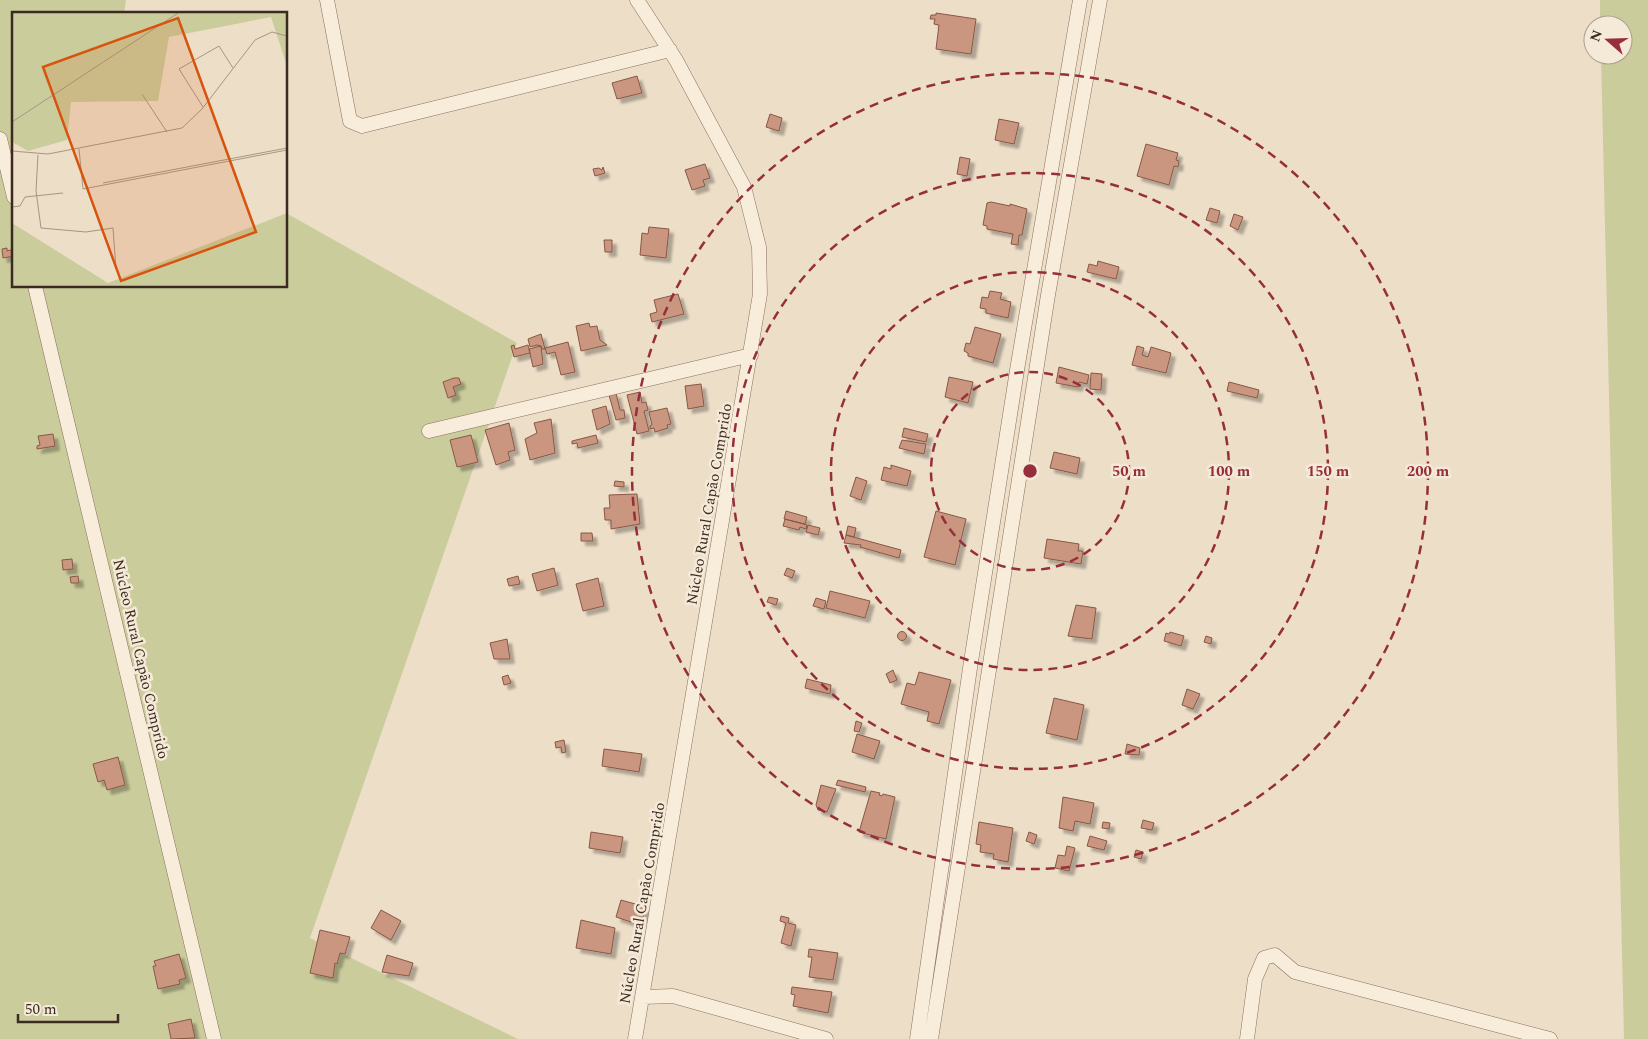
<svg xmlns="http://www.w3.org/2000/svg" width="1648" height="1039" viewBox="0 0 1648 1039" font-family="Spectral,serif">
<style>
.green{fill:#cbcc9c}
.building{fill:#ca967f;stroke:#885744;filter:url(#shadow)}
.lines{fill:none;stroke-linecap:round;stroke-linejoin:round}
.minor-casing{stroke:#89705d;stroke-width:15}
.minor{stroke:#f8ecdb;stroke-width:14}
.ring{fill:none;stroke:#962f3b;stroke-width:2.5;stroke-dasharray:9 6}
.labels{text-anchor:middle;stroke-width:5;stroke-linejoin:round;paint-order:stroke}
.street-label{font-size:15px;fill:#3a2a21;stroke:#f5e9d8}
.inset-road{fill:none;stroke:#a59685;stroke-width:1}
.view{fill:#d7540e;fill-opacity:0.15;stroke:#d7540e;stroke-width:2.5}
.inset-edge{fill:none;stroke:#3a2a21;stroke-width:2.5}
.centre{fill:#962f3b;stroke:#f5e9d8;stroke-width:2.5}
.ring-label{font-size:15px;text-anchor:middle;font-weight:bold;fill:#962f3b;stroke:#f5e9d8;stroke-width:5;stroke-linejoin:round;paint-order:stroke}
</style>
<defs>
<filter id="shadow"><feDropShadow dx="4.5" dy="4.5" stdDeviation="1" flood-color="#0004"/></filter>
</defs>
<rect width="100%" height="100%" fill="#eddec8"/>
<!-- green -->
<path class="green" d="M0,0H126L124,14H14V286H286V213L517,343L310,938L518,1039H0Z
M1600,0H1648V1039H1624L1601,55H1623V25H1600Z"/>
<!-- building -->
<path class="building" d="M936,13L976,19L971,54L936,49L939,25L934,24L935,19H930L931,15H936Z
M637,76L642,93L617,99L612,83Z
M770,114L782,118L779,131L766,127Z
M999,119L1019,123L1014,144L995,140Z
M1146,144L1178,153L1176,160L1179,161L1178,167L1174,166L1169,185L1137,176Z
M960,157L970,159L967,176L957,174Z
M705,164L710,178L703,180L705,186L692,190L685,170Z
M603,167L605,173L595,176L593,169L599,168L602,170Z
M991,202L1010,206V204L1027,209L1022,235H1019L1018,245L1011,244L1013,234L987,229V226L983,225L987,203Z
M1210,208L1220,211L1217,223L1206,220Z
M1234,214L1243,217L1238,230L1230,226Z
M649,227L669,229L666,258L640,255L642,233L648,234Z
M604,240H612V252H605Z
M7,248V251L14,249V256L3,258L2,249Z
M1098,261L1119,267L1116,279L1087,272L1089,264L1097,266Z
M990,291L1002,293L1000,299L1011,302L1008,318L986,313V309L980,308L982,297L988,298Z
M678,294L684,314L652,322L650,314L657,312L654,300Z
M589,323L590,327L597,326L600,340L607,345L581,351L576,326Z
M975,327L1001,334L993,363L968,356V353L964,351L966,343L970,344Z
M541,334L545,349H542L541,346L537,345L530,347L528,339Z
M568,342L575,372L561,375L555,352L547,354L545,348Z
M514,345L515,349L528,345L530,353L514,357L511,346Z
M541,346L543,364L533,367L529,349Z
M1137,346L1144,348L1142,355L1148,357L1151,347L1171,353L1166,373L1132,365Z
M1059,367L1089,375L1087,384L1079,382L1078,387L1056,383Z
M1091,373L1102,374L1101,390L1090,389Z
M949,377L973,382L968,403L945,397Z
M454,378H459L461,384L453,387L456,395L448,398L443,382Z
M1229,382L1259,390L1257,398L1227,391Z
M701,384L704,406L688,409L685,386Z
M640,392L642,403L646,402L648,410L644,411L649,431L637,434L627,395Z
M616,393L620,410H624L625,418L616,420L609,395Z
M606,406L610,424L597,430L592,410Z
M667,408L671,424L667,425L668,428L655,432L654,428L650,429V426L652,425L649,412Z
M551,419L555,453L530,460L525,439L537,433L534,423Z
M509,423L515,450L508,452L510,460L496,465L485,430Z
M904,428L928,434L926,442L902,437Z
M53,434L55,446L37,449V446L40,445L38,436Z
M471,435L478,462L457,467L450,440Z
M596,435L598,443L578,448L577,443L572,444V441Z
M902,440L926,444L924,454L899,448Z
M1054,452L1080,458L1077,474L1050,468Z
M891,465L911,471L907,486L881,480L884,467L891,469Z
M856,477L867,481L861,500L850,496Z
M615,481L624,482V487L614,486Z
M637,494L640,524L611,529V520H605L604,508H610L609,495Z
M786,511L807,517L805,524L784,519Z
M936,511L966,519L955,565L924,557Z
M785,519L807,525L806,529L800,527L799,530L783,526Z
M808,525L820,528L818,535L806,532Z
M848,526L856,528L854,537L846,535Z
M581,533H592L593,541H581Z
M846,535L901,550L899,558L860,547L861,545L844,543Z
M1047,539L1079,544L1078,551H1083L1081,564L1044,558Z
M72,559L73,569L63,570L62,560Z
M554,568L558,585L537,591L532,574Z
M787,568L795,571L792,578L784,575Z
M78,576L79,583H71L70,577Z
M518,576L520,584L509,586L507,579Z
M598,578L604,606L583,611L576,584Z
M830,591L870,601L865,618L826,608Z
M769,597L778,599L776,605L767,602Z
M816,598L826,601L824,609L813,606Z
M1076,605L1096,608L1092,639L1068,636Z
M897.5 636a4.5 4.5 0 1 1 9 0a4.5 4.5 0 1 1-9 0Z
M1170,632L1184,636L1181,646L1164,641L1166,633L1169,634Z
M1206,636L1212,638L1211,644L1204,642Z
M507,639L510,659H494L490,643Z
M893,670L897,680L890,683L886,674Z
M919,672L951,680L939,724L927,721L929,712L901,704L907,683L915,685Z
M508,675L511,683L504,685L502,677Z
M807,679L831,685L830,694L805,688Z
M1187,689L1200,694L1193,709L1182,705Z
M1054,698L1084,705L1077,740L1046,733Z
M856,721L862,723L859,732L854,731Z
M857,734L880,741L874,759L852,752Z
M564,740L566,752L562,753L561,747L556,748L555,742Z
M1127,744L1140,748L1139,755L1125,754Z
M604,749L642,754L639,772L602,766Z
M118,757L125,785L107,790L104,780L98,782L93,764Z
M838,780L866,787L865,792L836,785Z
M821,785L836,789L827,812L818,810L816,805Z
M871,791L880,793L879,795L882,796L883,794L895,797L886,839L859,832Z
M1063,797L1094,803L1090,824L1075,821L1073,831L1059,828Z
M1143,820L1154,823L1152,830L1141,828Z
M979,822L1013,828L1008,862L993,859L994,854L980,852L981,845L976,844Z
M1103,822L1110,823L1109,829L1102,828Z
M591,832L623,837L620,853L589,848Z
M1029,832L1037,835L1034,844L1026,841Z
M1090,836L1107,841L1104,850L1087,846Z
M1067,846L1075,848L1069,871L1055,868L1058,855L1065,856Z
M1136,850L1143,852L1141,859L1134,857Z
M621,900L646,907L643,918L639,917L637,924L616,917Z
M381,910L401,921L391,940L371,928Z
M781,916L789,918L788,923L796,925L791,946L781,943L786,923L780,921Z
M581,920L615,928L611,954L576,948Z
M320,930L350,937L345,954L340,953L337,964L335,963L333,978L310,973Z
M809,949L838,953L833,980L809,977L812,957H808Z
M179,954L186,978L179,980L180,984L158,989L153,966H156L154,961Z
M387,955L413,963L409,976L382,972Z
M792,987L832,992L828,1013L793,1006L795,995L791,994Z
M191,1019L195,1038L171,1039L168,1024Z"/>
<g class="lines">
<defs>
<path id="minor" d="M327,0L350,121L362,126L670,50
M0,139L14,197
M35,286L214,1039
M429,431L751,355
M643,997L673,996L826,1039
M635,1039L760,294L759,247L744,187L676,60L637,0
M917,1039L970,668L1018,364L1080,0
M931,1039L1048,295L1100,0
M1247,1039L1255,979L1264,958L1275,955L1295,972L1550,1039"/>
</defs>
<!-- minor casing -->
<use href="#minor" class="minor-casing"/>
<!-- minor -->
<use href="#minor" class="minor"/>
</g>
<!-- distance rings -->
<g class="ring">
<circle cx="1030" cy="471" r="99"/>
<circle cx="1030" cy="471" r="199"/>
<circle cx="1030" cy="471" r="298"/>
<circle cx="1030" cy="471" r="398"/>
</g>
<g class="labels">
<!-- street labels -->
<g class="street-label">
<text transform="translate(709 504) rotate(-80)" y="5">Núcleo Rural Capão Comprido</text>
<text transform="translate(141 659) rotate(77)" y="5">Núcleo Rural Capão Comprido</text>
<text transform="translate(642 903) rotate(-80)" y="5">Núcleo Rural Capão Comprido</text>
</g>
</g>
<!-- overview -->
<g transform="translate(12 12)">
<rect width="275" height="275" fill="#eddec8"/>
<path d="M0,1H275V54L259,5L157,25L146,89L59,90L55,128L16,139L0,130ZM275,201V274H0V211L96,271Z" fill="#cbcc9c"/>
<path class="inset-road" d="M130,82L155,120M191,95L167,57L207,34L221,56M0,110L166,1M67,137L71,177L275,138M0,139L36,142L170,116L190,97L243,28L260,20L275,24M26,143L24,179L29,216L74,220L101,216L104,257M91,171L275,136M0,195L8,194L13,185L51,181"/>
<path class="view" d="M166,6L244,220L109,269L31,55Z"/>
<rect width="275" height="275" class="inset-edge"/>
</g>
<circle cx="1030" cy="471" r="8" class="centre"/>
<g class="ring-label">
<text x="1129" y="476">50 m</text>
<text x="1229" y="476">100 m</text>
<text x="1328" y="476">150 m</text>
<text x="1428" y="476">200 m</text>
</g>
<!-- north arrow -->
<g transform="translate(1608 40) rotate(290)"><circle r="24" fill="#f5e9d8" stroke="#aa9d8f"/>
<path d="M0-4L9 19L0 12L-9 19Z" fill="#962f3b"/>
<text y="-8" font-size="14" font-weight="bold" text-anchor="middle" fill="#3a2a21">N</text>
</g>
<!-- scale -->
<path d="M18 1014v8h100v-8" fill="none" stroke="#3a2a21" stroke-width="2.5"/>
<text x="25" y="1014" font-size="15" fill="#3a2a21" stroke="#f5e9d8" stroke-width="4" paint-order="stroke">50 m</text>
</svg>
